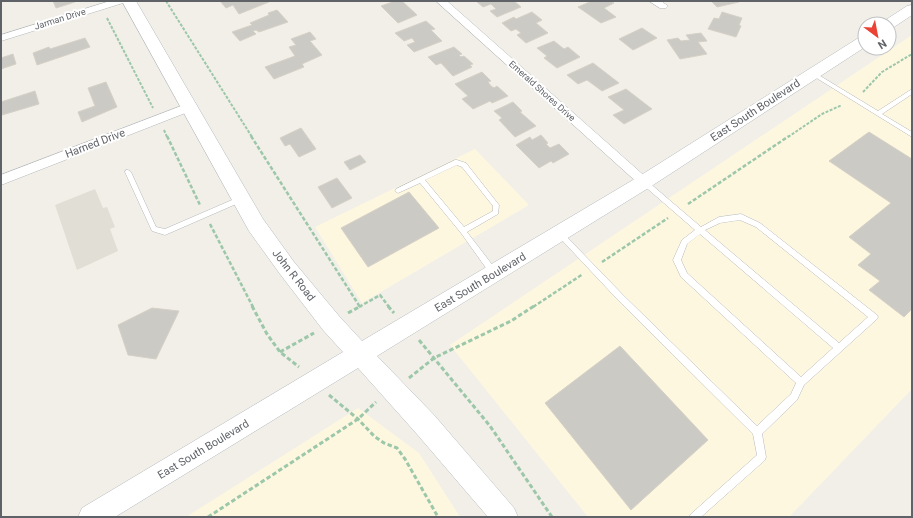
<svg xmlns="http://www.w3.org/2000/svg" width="913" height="518" viewBox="0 0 913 518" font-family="Roboto,sans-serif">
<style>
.commercial{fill:#fef7e0}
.education{fill:#e1ded6}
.building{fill:#cccac5;stroke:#d6d1c6}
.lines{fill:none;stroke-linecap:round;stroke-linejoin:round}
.lane-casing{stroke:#b5b8bc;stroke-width:1}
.street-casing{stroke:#b5b8bc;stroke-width:1}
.secondary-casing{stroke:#b6babf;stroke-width:1}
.path-far2{stroke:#9cc7a9;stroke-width:2;stroke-dasharray:3 1.5;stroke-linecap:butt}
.path-far1{stroke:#9cc7a9;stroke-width:2.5;stroke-dasharray:4 2;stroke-linecap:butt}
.path{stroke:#9cc7a9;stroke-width:3;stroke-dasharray:4.5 2.5;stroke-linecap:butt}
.lane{fill:#fff;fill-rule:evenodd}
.street{fill:#fff;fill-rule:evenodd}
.secondary{fill:#fff;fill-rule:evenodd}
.labels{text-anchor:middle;stroke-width:4;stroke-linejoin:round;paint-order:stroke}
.far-street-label{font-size:9px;fill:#5f6368;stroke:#fff}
.street-label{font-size:11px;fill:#5f6368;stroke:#fff}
</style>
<rect width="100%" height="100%" fill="#f1efe8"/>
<!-- commercial -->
<path class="commercial" d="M912,35V389L789,517H588L450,345Z
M475,149L529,205L362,303L315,227Z
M358,408L419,453L460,517H186Z"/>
<!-- education -->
<path class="education" d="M95,189L103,208L107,207L115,227L110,229L118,251L77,270L55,205Z"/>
<!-- building -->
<path class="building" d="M53,1H74L75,2L56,8Z
M220,1H267L269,2L239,14L233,5L226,8Z
M395,1H402L417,15L398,23L381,6Z
M476,1H514L521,7L497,17L490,11L496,9L491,4L483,7Z
M592,1H610L614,3L604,8L616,17L601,23L578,7Z
M711,1H738L739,2L717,7Z
M277,10L288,22L259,32L256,30L253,31L256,34L240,41L232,32L252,25L250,23L269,15L268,13Z
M532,12L542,20L536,23L548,33L526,43L517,35L521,33L516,29L511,31L502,23L514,17L516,19Z
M722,12L742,18L739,25L741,26L736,37L708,29L714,18L719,19Z
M426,21L435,29L431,30L442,41L414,52L407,45L415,42L412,38L404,41L395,33Z
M642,28L657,38L633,50L619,39Z
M310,32L316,39L310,41L322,55L302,64L304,67L274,79L265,67L295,56L289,47L296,45L291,39Z
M701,33L707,41L698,42L707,54L680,59L667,40L678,38L681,41L690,40L686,35Z
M85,38L90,47L37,65L33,53L49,47L50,49Z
M554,41L564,49L568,47L580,57L557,68L544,58L547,56L537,48Z
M454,47L462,54L459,55L461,57L464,56L473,64L470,65L472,67L453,76L441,63L436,65L428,57Z
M13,54L16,64L1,69V58Z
M593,63L619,83L602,91L587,80L578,84L567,75Z
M482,72L491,81L488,82L491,86L494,88L497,86L508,96L492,103L490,101L473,109L462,99L468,96L455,84Z
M106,82L117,107L82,122L78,112L95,106L88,88Z
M626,89L652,109L624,124L613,115L624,110L608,97Z
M35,91L39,104L2,115L1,102Z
M513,102L522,111L520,112L536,126L515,137L499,120L502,118L494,111Z
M301,128L316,149L299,157L290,144L285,146L280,138Z
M869,132L912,159V309L904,317L869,290L880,281L858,265L871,254L849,237L891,203L829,161Z
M541,135L548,143L546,144L550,148L559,144L569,154L553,163L551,161L539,168L516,145L530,137L532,140Z
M360,155L366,162L350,170L344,162Z
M337,178L352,198L332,208L318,187Z
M409,192L439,228L368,267L341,228Z
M152,308L179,311L156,359L128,355L118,325Z
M620,346L708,440L631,510L545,403Z"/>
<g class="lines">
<defs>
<path id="lane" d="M812,71L878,111L912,89V94L882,114L912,132V137L810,74V72Z
M455,160H457L466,163L499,205L498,214L467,232L497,271L498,273L497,275L494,276L491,275L461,233L420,183L398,193L395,191L396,189ZM457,165L462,167L493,206V211L464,227L425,180Z
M126,170H128L131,172L156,227L165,229L239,197L241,196L244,199L243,201L165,235L152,231L125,172Z
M642,180H646L701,227L719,217L741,214L760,223L877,315L878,317L877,319L804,385L797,400L762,434L766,457L765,460L701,517H689L691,514L757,455L753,434L618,300L558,236L557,234L558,232H562L624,296L757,426L791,394L796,383L681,277L673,260L682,240L695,230L642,184L641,182ZM740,220L756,227L868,317L839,343L705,230L720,223ZM700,234L833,348L801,377L687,273L681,260L687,244Z"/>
<path id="street" d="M110,1H125L123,3L1,41V35Z
M436,1H447L648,179L650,182L648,185L644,187L640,185Z
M649,1H661L668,6L666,8H660Z
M189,103L193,104L195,107L193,110L1,185V175Z"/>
<path id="secondary" d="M122,1H136L263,219L294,262L339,316L362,341L638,177L860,37L865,35V47L650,187L377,356L434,415L514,508L518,517H488L416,433L358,368L115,517H78L82,508L343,352L323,330L280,274L249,231Z
M912,5V15L894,27L889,28V24H882L884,21L907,6Z"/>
</defs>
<!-- lane casing -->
<use href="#lane" class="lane-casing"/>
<!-- street casing -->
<use href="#street" class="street-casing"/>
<!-- secondary casing -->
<use href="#secondary" class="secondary-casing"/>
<!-- path-far2 -->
<path class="path-far2" d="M166,1L252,137
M107,18L153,108
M863,92L882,72L912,54
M164,130L167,137
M788,137L822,114L842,105"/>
<!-- path-far1 -->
<path class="path-far1" d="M167,136L200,205
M251,136L360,307
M688,204L789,136
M210,224L253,307
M602,262L668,218
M359,307L380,295L389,307
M533,307L583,274"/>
<!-- path -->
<path class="path" d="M252,306L267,334L280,352L299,367
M388,306L394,313
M348,313L361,306
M419,340L490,426L552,517
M280,352L314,333
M409,378L434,358L511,321L534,306
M329,395L358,419L374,436L384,443L397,448L405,459L438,517
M208,517L358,419L376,402"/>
<!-- lane -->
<use href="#lane" class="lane"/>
<!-- street -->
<use href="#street" class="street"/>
<!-- secondary -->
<use href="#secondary" class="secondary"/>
</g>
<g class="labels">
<!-- far-street labels -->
<g class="far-street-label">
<text transform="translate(60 19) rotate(-17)" y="3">Jarman Drive</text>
<text transform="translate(542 91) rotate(42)" y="3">Emerald Shores Drive</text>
</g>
<!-- street labels -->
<g class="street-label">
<text transform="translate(755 110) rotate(-33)" y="4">East South Boulevard</text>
<text transform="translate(95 143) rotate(-21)" y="4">Harned Drive</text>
<text transform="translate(294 275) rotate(52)" y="4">John R Road</text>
<text transform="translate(480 282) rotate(-31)" y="4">East South Boulevard</text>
<text transform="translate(203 449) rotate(-31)" y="4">East South Boulevard</text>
</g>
</g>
<!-- border -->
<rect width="913" height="518" fill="none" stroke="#5f6368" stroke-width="4"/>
<!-- north arrow -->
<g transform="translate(877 36) rotate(148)"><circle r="19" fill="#ffffff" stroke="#bfc1c3"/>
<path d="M0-3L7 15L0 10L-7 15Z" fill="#ea4335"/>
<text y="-6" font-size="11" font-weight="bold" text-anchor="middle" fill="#5f6368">N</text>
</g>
</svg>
